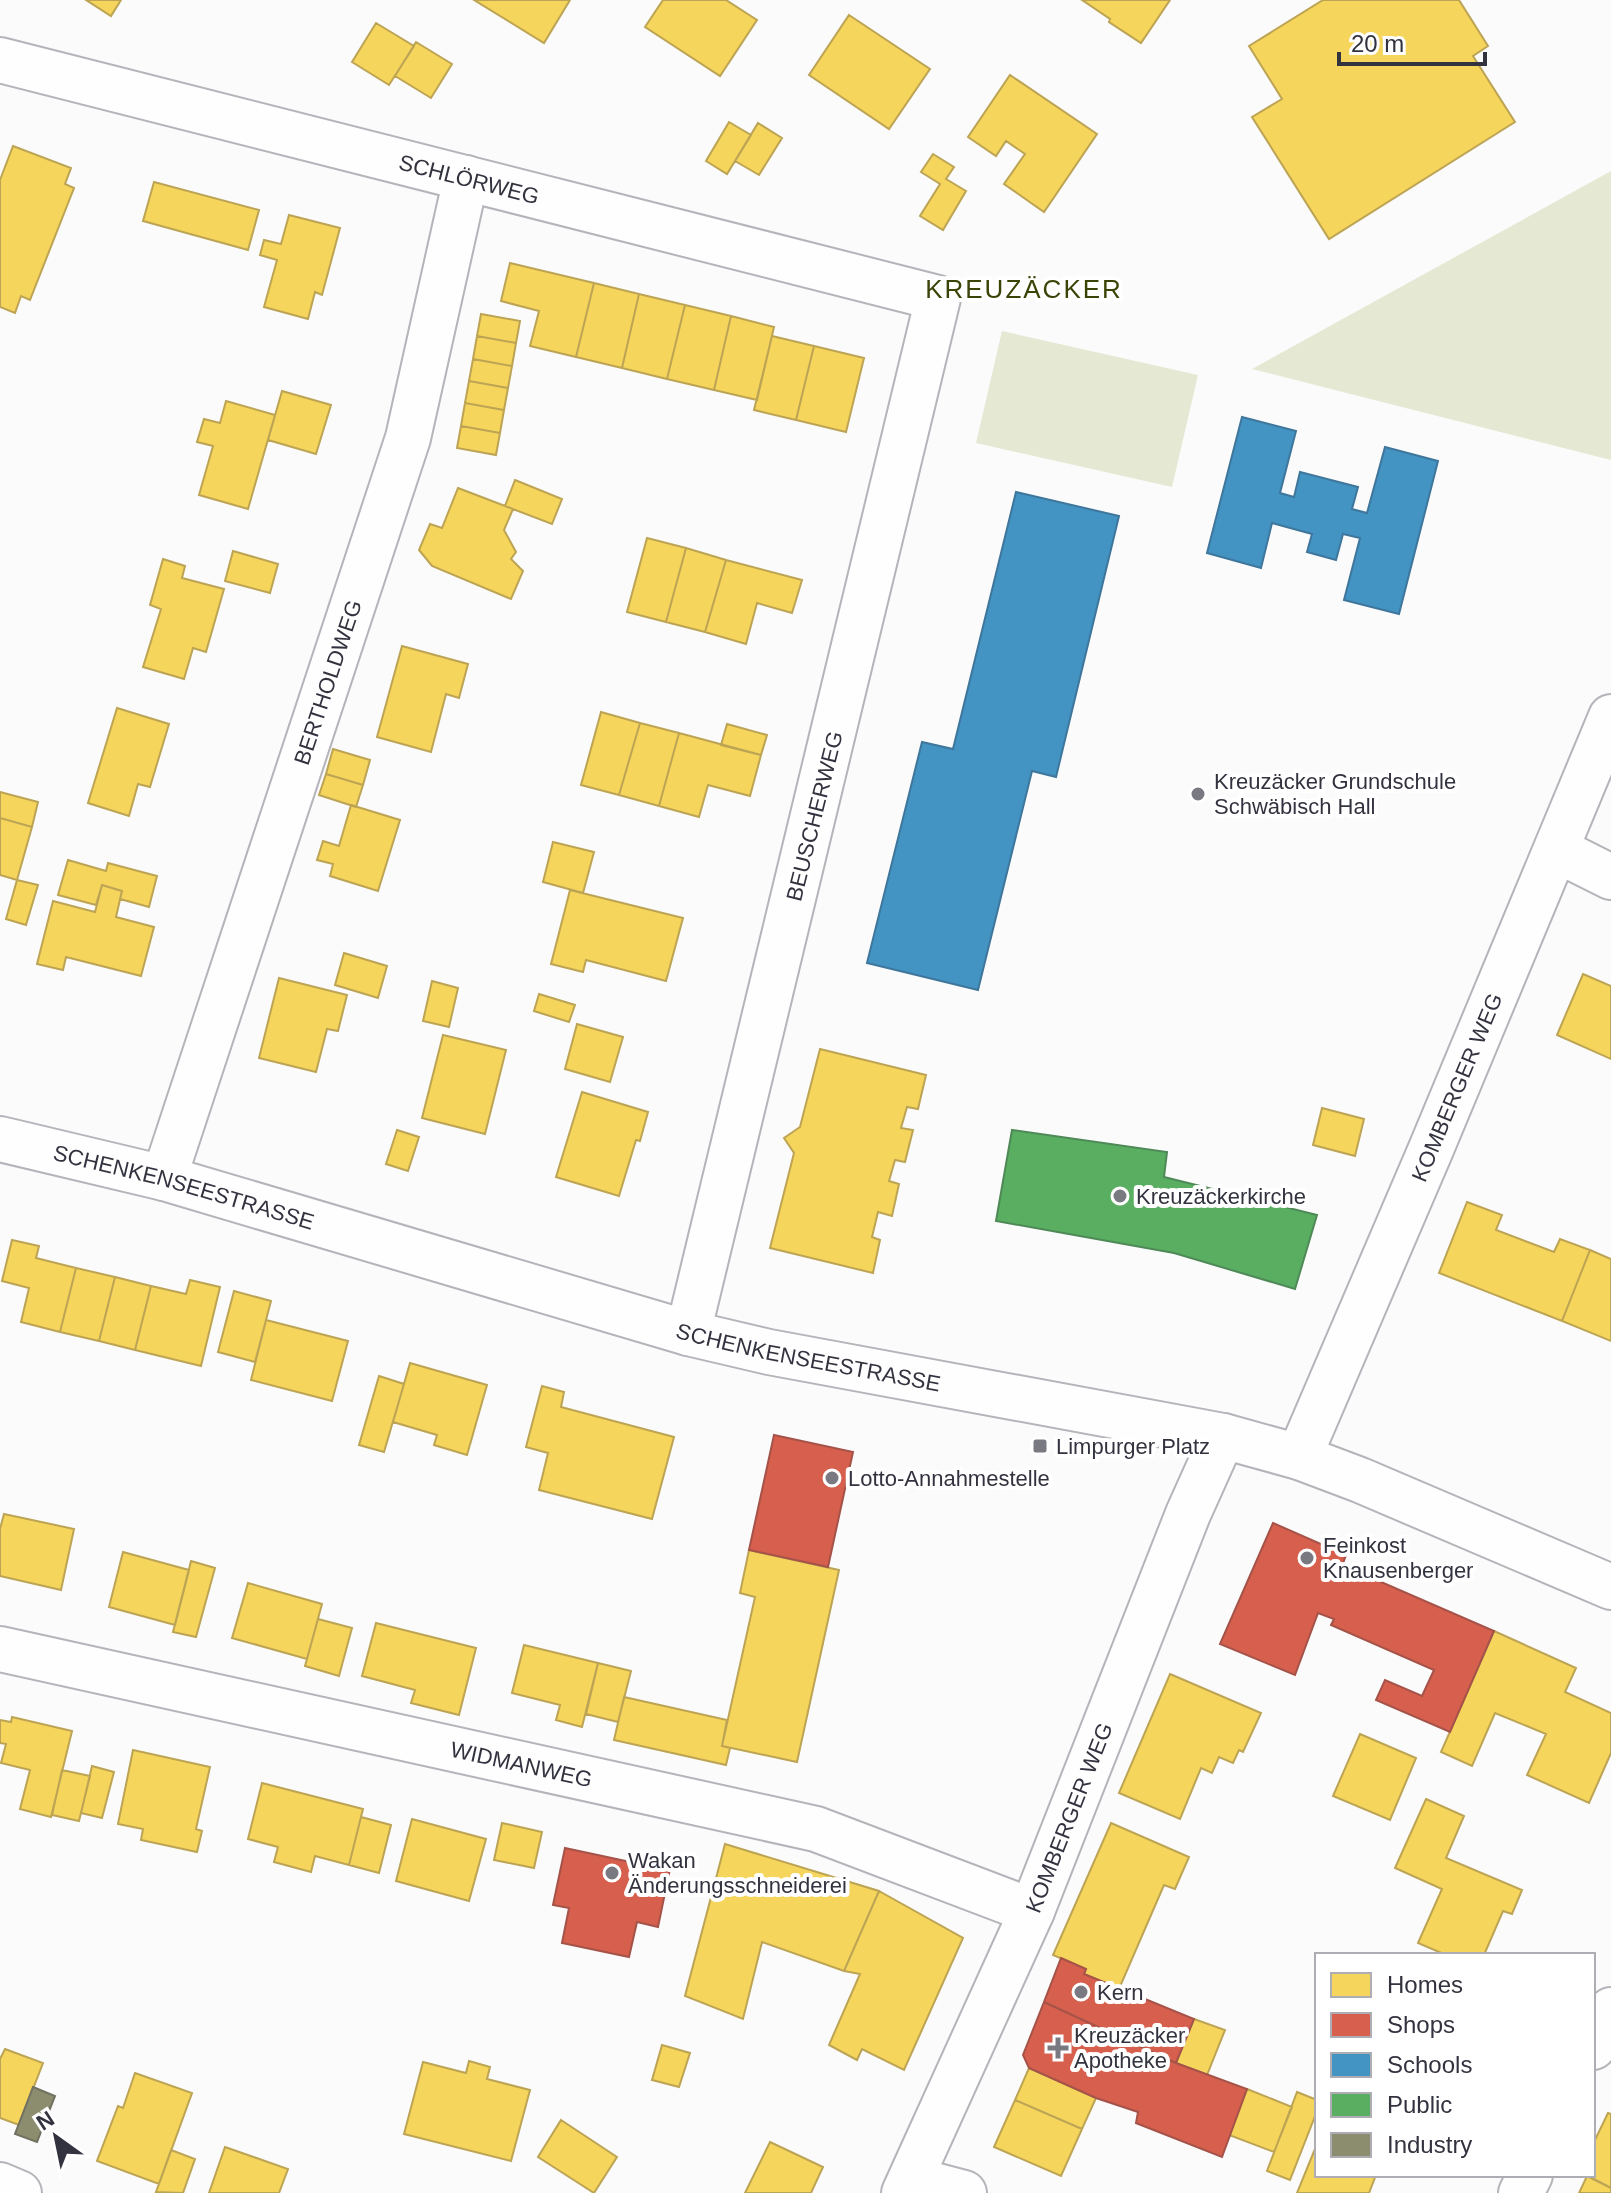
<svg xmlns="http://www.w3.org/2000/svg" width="1611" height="2193" viewBox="0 0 1611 2193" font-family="Helvetica,sans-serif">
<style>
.green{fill:#e5e9d3}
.homes{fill:#f6d55c;stroke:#bca454;stroke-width:2}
.shops{fill:#d6604d;stroke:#a55249;stroke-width:2}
.schools{fill:#4393c3;stroke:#3e769c;stroke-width:2}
.public{fill:#5aae61;stroke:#4e8957;stroke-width:2}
.industry{fill:#8c8c6e;stroke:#717160;stroke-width:2}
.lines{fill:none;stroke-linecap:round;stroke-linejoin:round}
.minor-casing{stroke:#b4b4ba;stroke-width:48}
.minor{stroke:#fefefe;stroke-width:44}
.poi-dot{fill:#797981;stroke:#fff;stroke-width:3}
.labels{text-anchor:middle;stroke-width:8;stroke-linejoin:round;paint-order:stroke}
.street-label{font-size:22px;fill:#333340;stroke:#fff}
.poi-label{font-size:22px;fill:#333340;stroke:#fff;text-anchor:start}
.quarter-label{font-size:26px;letter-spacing:2px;fill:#3b4306;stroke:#fff}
</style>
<rect width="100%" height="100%" fill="#fbfbfb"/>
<!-- green -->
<path class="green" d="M1611,171V460L1252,369Z
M1002,331L1198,375L1172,487L976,443Z"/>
<!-- homes -->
<path class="homes" d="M86,0H121L111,16Z
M474,0H570L544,43Z
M663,0H726L757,20L720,76L645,27Z
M1082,0H1170L1141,43L1109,22L1110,19Z
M1323,0H1459L1488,46L1473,56L1515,122L1329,239L1252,117L1282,99L1249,46Z
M849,15L930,69L889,129L809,75Z
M376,23L414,46L389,85L352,62Z
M416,42L452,64L431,98L395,76Z
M1010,75L1097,134L1044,212L1004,184L1025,154L1006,141L996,156L968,137Z
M729,122L751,135L727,174L706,161Z
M758,123L782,138L759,175L735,161Z
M13,146L71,168L65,184L74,188L30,300L21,296L15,313L0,307V180Z
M933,154L954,167L946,179L966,191L943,230L920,216L940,184L921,172Z
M154,182L259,210L248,250L143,221Z
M289,215L340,228L322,295L315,292L308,319L264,307L277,260L260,255L264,240L281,244Z
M510,263L594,283L576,357L530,346L539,311L501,301Z
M594,283L639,294L622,368L576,357Z
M639,294L685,305L667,379L622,368Z
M685,305L731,316L714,390L667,379Z
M481,314L520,321L516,343L477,336Z
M731,316L774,327L757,400L714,390Z
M477,336L516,343L512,366L473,359Z
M772,336L814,346L796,420L754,410Z
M814,346L864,358L846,432L796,420Z
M473,359L512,366L508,388L469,381Z
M469,381L508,388L504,410L465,403Z
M282,391L331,405L316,454L268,440Z
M226,401L275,415L248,509L199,495L213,446L197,442L204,419L220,423Z
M465,403L504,410L500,433L461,426Z
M461,426L500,433L496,455L457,448Z
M515,480L562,499L552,524L505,506Z
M458,488L513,509L504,530L516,552L511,559L523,571L511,599L432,566L419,550L430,524L442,528Z
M647,538L686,548L666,622L627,612Z
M686,548L726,560L705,632L666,622Z
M233,551L278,564L270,593L225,581Z
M163,559L185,566L182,578L224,589L206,652L193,648L184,679L143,667L161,609L150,605Z
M726,560L802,580L792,613L757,603L746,644L705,632Z
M402,646L468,664L459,698L446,694L431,752L377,737Z
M117,708L169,724L150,787L138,784L129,816L88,803Z
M601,712L640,723L619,795L581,785Z
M640,723L679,733L659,806L619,795Z
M727,724L767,735L761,755L721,745Z
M679,733L761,755L750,796L708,785L699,817L659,806Z
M333,749L370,760L363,785L326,774Z
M326,774L363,785L356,807L319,795Z
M0,792L38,802L32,827L0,818Z
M351,805L400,820L378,891L330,876L333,864L317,860L323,841L339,846Z
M0,818L32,827L17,880L0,875Z
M553,842L594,852L583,893L543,882Z
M68,860L106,871L108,863L157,876L149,907L120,899L122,891L102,885L96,905L58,895Z
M17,880L38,885L26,925L6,919Z
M102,885L122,891L116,917L154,927L141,976L66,957L63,970L37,964L53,901L95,912Z
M570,890L683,918L666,981L586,960L583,972L551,964Z
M344,953L387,966L378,998L335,985Z
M1583,974L1611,986V1059L1557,1035Z
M279,978L347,995L338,1031L327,1029L316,1072L259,1058Z
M432,981L458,988L449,1027L423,1021Z
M539,994L575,1005L569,1022L534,1011Z
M577,1024L623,1037L610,1082L565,1069Z
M443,1035L506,1050L485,1134L422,1118Z
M820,1049L926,1075L918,1109L907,1107L901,1128L913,1130L905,1162L895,1160L889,1181L899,1184L892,1216L878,1212L872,1237L880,1240L873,1273L770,1248L794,1153L784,1138L800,1127Z
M582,1092L648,1112L640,1141L636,1140L619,1196L556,1177Z
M1322,1108L1364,1119L1355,1156L1313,1145Z
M397,1130L419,1137L408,1171L386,1164Z
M1467,1202L1502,1215L1496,1230L1554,1252L1560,1239L1590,1250L1562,1321L1439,1273Z
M12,1240L39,1246L36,1258L76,1268L60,1332L21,1322L29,1288L2,1281Z
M1590,1250L1611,1259V1341L1562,1321Z
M76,1268L115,1277L99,1341L60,1332Z
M115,1277L151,1286L135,1350L99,1341Z
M190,1280L220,1287L201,1366L135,1350L151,1286L186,1294Z
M234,1291L271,1301L255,1362L218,1352Z
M266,1320L348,1341L332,1401L251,1380Z
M410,1363L487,1385L467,1455L434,1445L437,1435L393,1422Z
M379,1376L404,1384L384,1452L359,1445Z
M542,1386L564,1392L561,1407L674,1437L652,1519L539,1490L548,1453L526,1447Z
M4,1514L74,1529L61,1590L0,1576V1529Z
M749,1550L839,1570L797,1762L722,1746L755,1597L740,1593Z
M123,1552L189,1570L175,1625L109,1607Z
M191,1561L215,1568L196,1637L173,1632Z
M248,1583L322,1604L307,1659L232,1638Z
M318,1619L352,1628L339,1676L305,1666Z
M376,1623L476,1648L459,1715L411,1703L415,1690L362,1676Z
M1494,1631L1576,1668L1565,1692L1611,1713V1753L1589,1803L1527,1775L1546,1734L1495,1713L1472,1766L1441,1752Z
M524,1645L598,1663L582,1727L556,1720L560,1705L512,1693Z
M598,1663L631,1671L618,1722L586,1714Z
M1170,1674L1261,1713L1243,1752L1239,1750L1233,1763L1219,1757L1212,1773L1201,1768L1180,1819L1119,1793Z
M624,1697L727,1720L722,1746L730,1748L726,1765L614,1740Z
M12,1717L72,1731L51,1817L20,1809L30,1770L1,1763L6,1744L0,1743V1720L11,1722Z
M1360,1734L1416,1758L1390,1820L1333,1796Z
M133,1750L210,1767L196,1829L202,1831L197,1852L141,1840L143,1829L118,1824Z
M92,1766L114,1772L102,1818L81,1813Z
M62,1770L90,1776L79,1821L52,1815Z
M262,1783L363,1809L349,1865L315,1856L311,1872L274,1862L278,1847L248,1839Z
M1426,1799L1464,1816L1446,1858L1522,1890L1512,1914L1503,1911L1484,1955H1446L1418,1943L1442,1889L1395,1868Z
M361,1817L391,1825L379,1873L349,1865Z
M412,1819L486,1839L469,1901L396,1881Z
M502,1823L542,1832L534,1868L494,1860Z
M1111,1823L1189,1857L1175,1889L1164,1885L1119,1989L1084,1974L1086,1969L1053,1955Z
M725,1844L879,1891L844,1971L762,1942L743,2019L685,1996Z
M879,1891L963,1938L904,2070L862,2049L857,2060L829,2045L860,1974L844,1971Z
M1194,2019L1225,2030L1207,2075L1176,2063Z
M662,2045L690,2053L679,2087L652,2080Z
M5,2049L43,2063L19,2125L0,2118V2059Z
M469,2061L490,2067L487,2079L530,2090L511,2161L404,2134L423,2062L466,2073Z
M1029,2068L1096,2098L1082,2129L1015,2100Z
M135,2073L192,2093L159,2184L97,2161L118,2106L123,2108Z
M1247,2089L1292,2107L1274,2152L1229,2135Z
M1297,2092L1317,2100V2111L1290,2180L1267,2171Z
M1015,2100L1082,2129L1061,2176L994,2147Z
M1608,2113L1611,2114V2188L1586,2175H1593V2144Z
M561,2120L617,2157L594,2193L538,2157Z
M770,2142L823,2167L811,2193H745Z
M1317,2144V2175H1376L1369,2193H1297Z
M225,2147L288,2169L279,2193H209Z
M171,2150L195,2159L183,2193L156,2192Z
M1587,2176L1611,2188V2193H1579Z"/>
<!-- shops -->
<path class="shops" d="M774,1435L853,1452L828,1567L749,1550Z
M1273,1523L1346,1555L1341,1569L1354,1575L1356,1571L1494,1631L1450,1732L1376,1700L1385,1680L1422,1696L1434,1670L1331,1625L1334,1619L1318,1613L1295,1675L1220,1644Z
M565,1848L635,1863L637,1852L672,1859L658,1927L637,1922L629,1957L562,1943L569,1908L553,1905Z
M1061,1958L1086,1969L1084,1974L1194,2019L1176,2063L1044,2002Z
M1044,2002L1176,2063L1247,2089L1222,2157L1136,2123L1138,2112L1096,2098L1029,2068L1023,2055Z"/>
<!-- schools -->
<path class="schools" d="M1242,417L1296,431L1280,493L1294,497L1300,472L1358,487L1352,509L1367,513L1385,447L1438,461L1399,614L1344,600L1360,538L1343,534L1336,560L1307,552L1312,534L1272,523L1261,568L1207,553Z
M1016,492L1119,516L1056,777L1032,771L978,990L867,963L922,742L953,749Z"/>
<!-- public -->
<path class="public" d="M1012,1130L1167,1152L1164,1177L1317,1215L1295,1289L1174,1253L996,1221Z"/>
<!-- industry -->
<path class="industry" d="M33,2087L55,2096L37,2142L15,2134Z"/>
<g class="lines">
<defs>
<g id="minor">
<path id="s1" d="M0,60L938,298L688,1333"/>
<path d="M1557,850L1611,877"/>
<path id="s2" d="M0,1139L164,1178L688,1333L769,1352L1223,1436L1299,1457L1360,1480L1611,1587"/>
<path id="s3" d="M164,1178L408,438L466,178"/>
<path id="s4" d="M1299,1457L1431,1149L1611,717"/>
<path id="s5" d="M0,1649L816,1829L1032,1911"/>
<path d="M1593,2047L1611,2010"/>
<path d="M911,2179L964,2193"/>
<path d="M0,2185L19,2193"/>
<path id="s6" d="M904,2193L1032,1911L1188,1514L1223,1436"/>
<path d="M1521,2193L1530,2175"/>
</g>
</defs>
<!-- minor casing -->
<use href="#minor" class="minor-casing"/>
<!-- minor -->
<use href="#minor" class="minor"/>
</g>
<!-- markers -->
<g class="poi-dot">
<circle cx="1198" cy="794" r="8"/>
<circle cx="1120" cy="1196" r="8"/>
<rect x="1032" y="1438" width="16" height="16" rx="4"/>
<circle cx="832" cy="1478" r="8"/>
<circle cx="1307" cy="1558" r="8"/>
<circle cx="612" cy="1873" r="8"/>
<circle cx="1081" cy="1992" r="8"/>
<path d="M1054 2036h8v8h8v8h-8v8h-8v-8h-8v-8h8z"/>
</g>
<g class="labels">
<!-- street labels -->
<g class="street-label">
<text dy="8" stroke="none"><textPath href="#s1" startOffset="484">SCHLÖRWEG</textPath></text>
<text dy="8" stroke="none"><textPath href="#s3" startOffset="522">BERTHOLDWEG</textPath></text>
<text transform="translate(814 816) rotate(-76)" y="8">BEUSCHERWEG</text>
<text dy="8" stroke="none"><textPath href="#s4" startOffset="402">KOMBERGER WEG</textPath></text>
<text dy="8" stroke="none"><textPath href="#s2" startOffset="190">SCHENKENSEESTRASSE</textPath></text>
<text dy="8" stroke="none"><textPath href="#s2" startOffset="838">SCHENKENSEESTRASSE</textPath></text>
<text dy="8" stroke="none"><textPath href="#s5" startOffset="534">WIDMANWEG</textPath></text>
<text dy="8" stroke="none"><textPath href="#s6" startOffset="410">KOMBERGER WEG</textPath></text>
</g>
<!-- poi labels -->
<g class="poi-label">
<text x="1214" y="789">Kreuzäcker Grundschule<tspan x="1214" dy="25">Schwäbisch Hall</tspan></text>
<text x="1136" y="1204">Kreuzäckerkirche</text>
<text x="1056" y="1454">Limpurger Platz</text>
<text x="848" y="1486">Lotto-Annahmestelle</text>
<text x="1323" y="1553">Feinkost<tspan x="1323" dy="25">Knausenberger</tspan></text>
<text x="628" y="1868">Wakan<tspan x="628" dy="25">Änderungsschneiderei</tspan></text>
<text x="1097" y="2000">Kern</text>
<text x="1074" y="2043">Kreuzäcker<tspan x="1074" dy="25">Apotheke</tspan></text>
</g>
<!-- quarter labels -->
<g class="quarter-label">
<text x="1024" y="298">KREUZÄCKER</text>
</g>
</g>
<!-- legend -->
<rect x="1315" y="1953" width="280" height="224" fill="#ffffff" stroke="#adadb3" stroke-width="2"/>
<rect x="1331" y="1973" width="40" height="24" fill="#f6d55c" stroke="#adadb3" stroke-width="2"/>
<text x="1387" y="1993" font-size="24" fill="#333340">Homes</text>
<rect x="1331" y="2013" width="40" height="24" fill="#d6604d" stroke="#adadb3" stroke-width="2"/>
<text x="1387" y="2033" font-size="24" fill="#333340">Shops</text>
<rect x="1331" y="2053" width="40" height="24" fill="#4393c3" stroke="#adadb3" stroke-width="2"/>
<text x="1387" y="2073" font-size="24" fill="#333340">Schools</text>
<rect x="1331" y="2093" width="40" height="24" fill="#5aae61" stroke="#adadb3" stroke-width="2"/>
<text x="1387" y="2113" font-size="24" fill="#333340">Public</text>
<rect x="1331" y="2133" width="40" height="24" fill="#8c8c6e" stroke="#adadb3" stroke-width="2"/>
<text x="1387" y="2153" font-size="24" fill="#333340">Industry</text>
<!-- north arrow -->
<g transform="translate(56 2137) rotate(327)" stroke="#ffffff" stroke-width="6" paint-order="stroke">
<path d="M0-6L14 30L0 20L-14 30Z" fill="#333340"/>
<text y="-12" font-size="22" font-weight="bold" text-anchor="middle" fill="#333340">N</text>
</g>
<!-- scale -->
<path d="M1339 52v12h146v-12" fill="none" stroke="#333340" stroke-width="4"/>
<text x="1351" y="52" font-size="24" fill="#333340" stroke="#ffffff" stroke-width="6" paint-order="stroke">20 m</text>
</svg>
